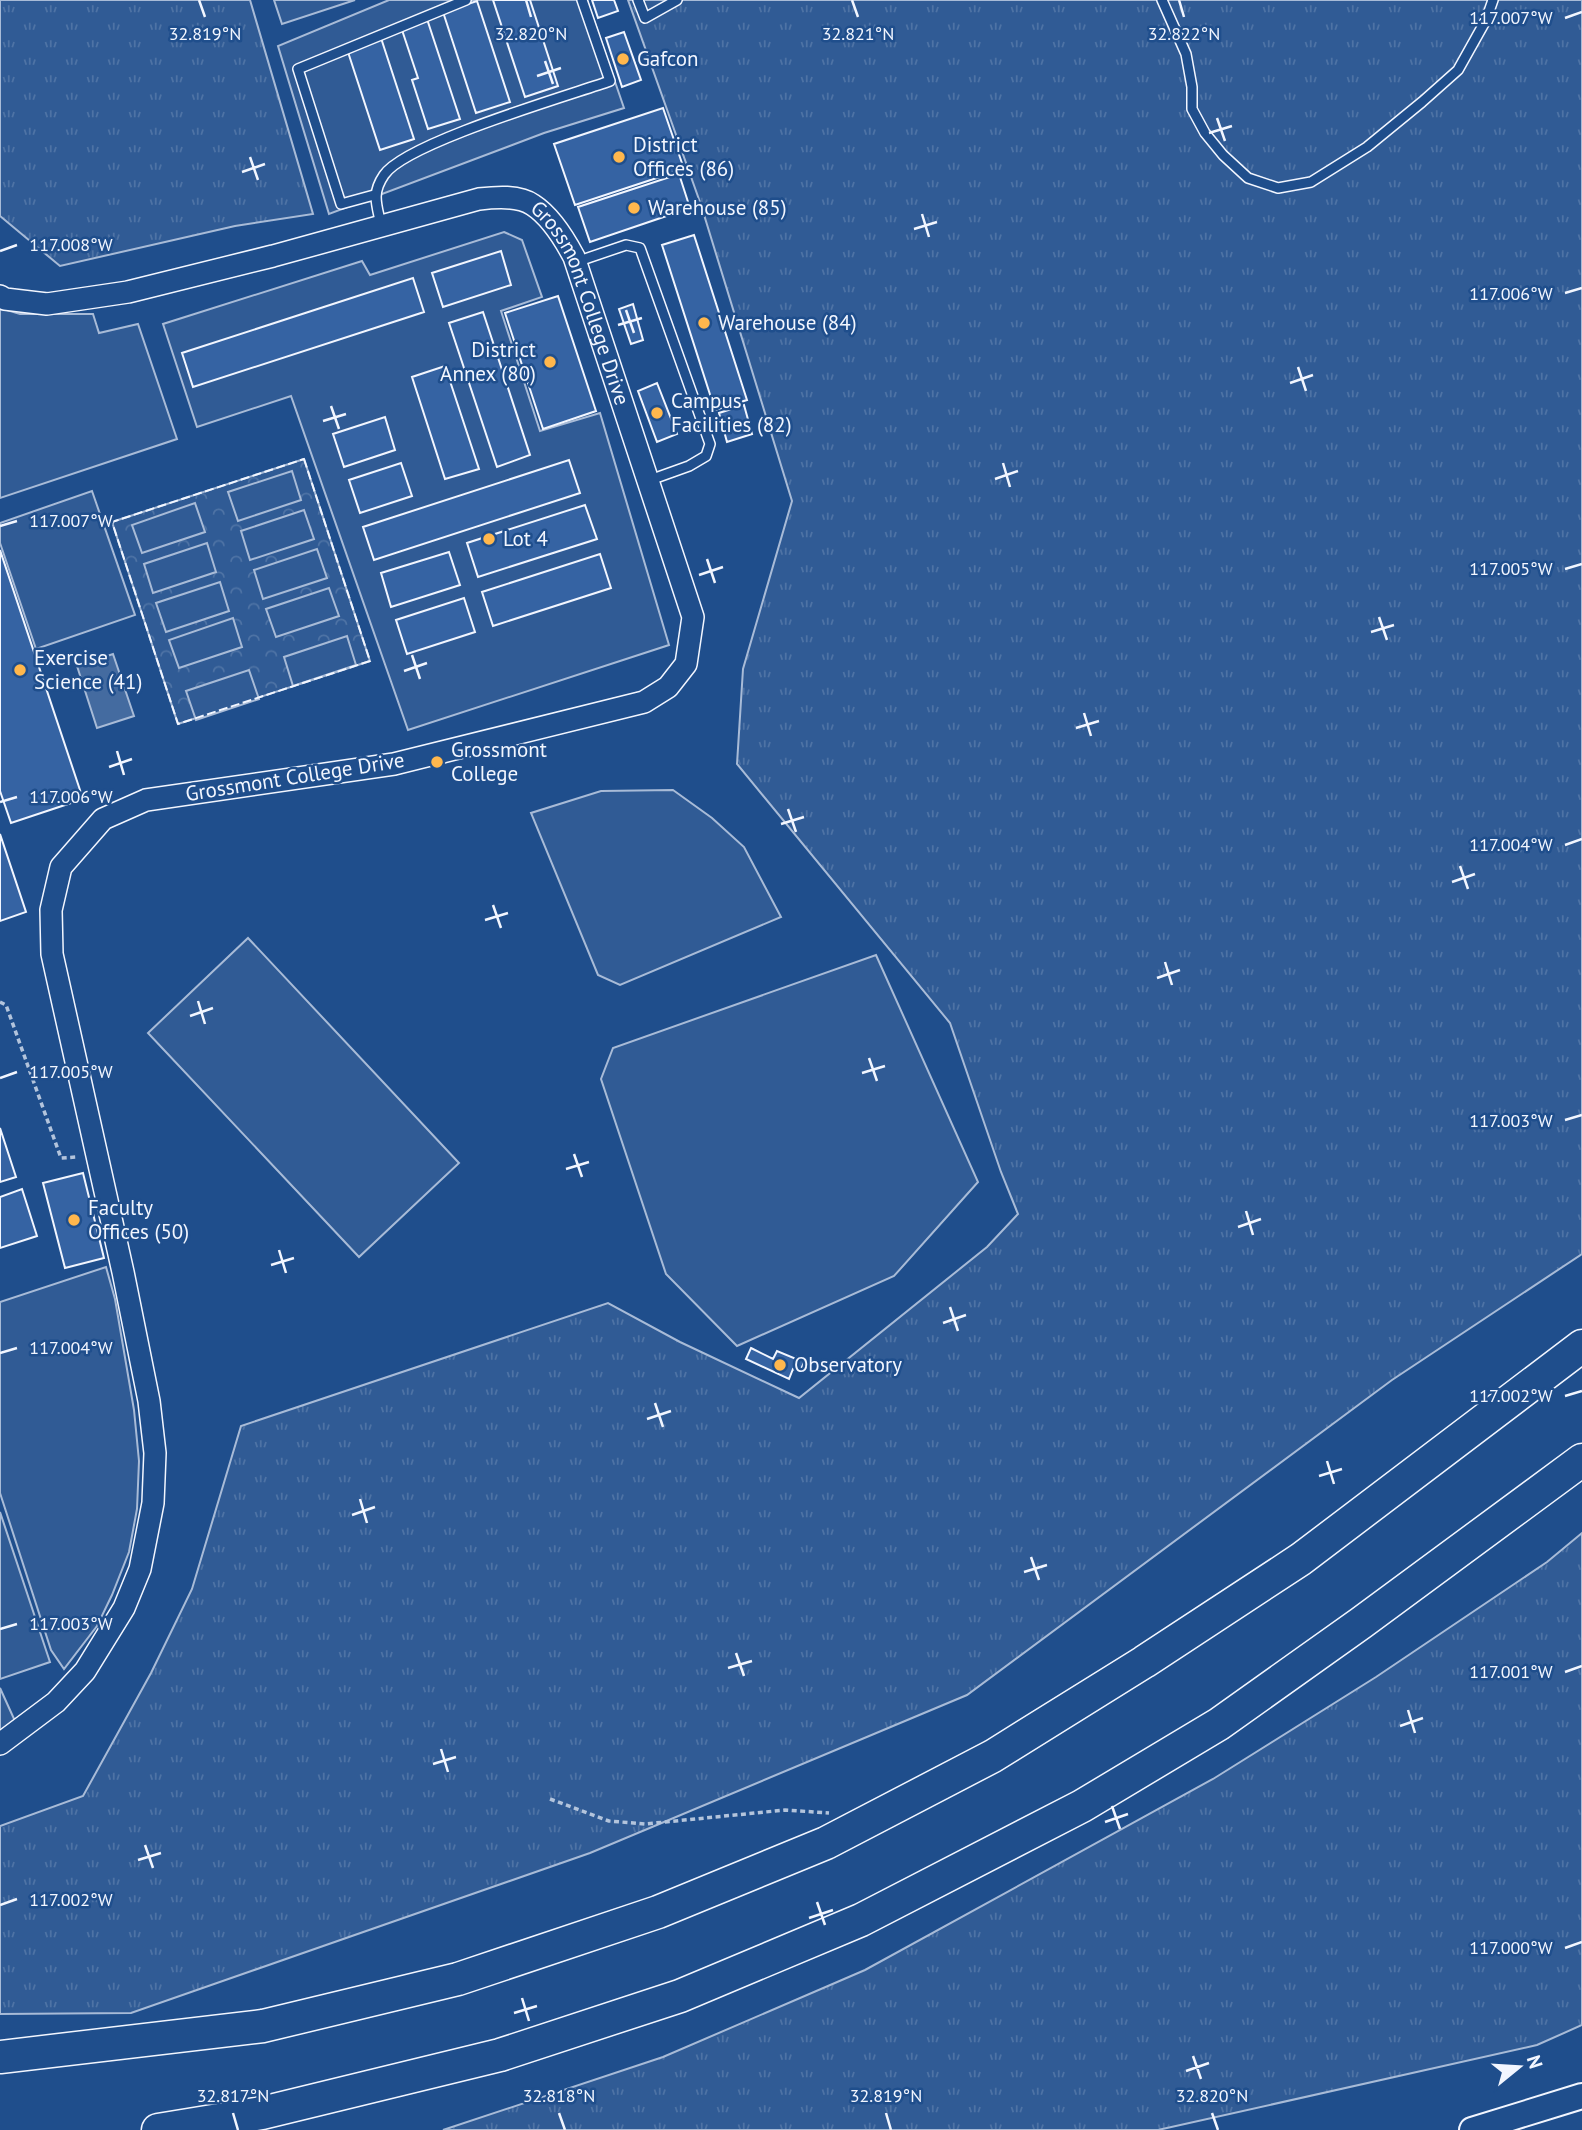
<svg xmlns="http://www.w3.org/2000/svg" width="1582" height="2130" viewBox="0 0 1582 2130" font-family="'PT Sans',sans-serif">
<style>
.grass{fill:url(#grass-tufts);stroke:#a8bbd7;stroke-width:2}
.forest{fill:url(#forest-crowns);stroke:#a8bbd7;stroke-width:2}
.built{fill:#305b95;stroke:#a8bbd7;stroke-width:2}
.water{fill:#446ba0;stroke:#a8bbd7;stroke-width:2}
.building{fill:#3563a3;stroke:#f2f6ff;stroke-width:2}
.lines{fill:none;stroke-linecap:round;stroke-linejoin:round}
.service-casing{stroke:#f2f6ff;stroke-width:12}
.tertiary-casing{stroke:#f2f6ff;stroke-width:24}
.secondary-casing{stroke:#f2f6ff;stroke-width:28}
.motorway-casing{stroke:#f2f6ff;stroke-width:35}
.path{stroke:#b3c4dc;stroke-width:3.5;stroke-dasharray:5 3.5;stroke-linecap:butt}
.service{stroke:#1f4e8c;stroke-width:9}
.tertiary{stroke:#1f4e8c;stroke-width:21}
.secondary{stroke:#1f4e8c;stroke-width:24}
.motorway{stroke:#1f4e8c;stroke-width:32}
.fence{stroke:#f2f6ff;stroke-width:2;stroke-dasharray:9 3.5;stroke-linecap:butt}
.ticks{fill:none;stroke:#f2f6ff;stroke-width:2.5}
.poi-dot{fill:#ffb74d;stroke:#1f4e8c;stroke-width:2.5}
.labels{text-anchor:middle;stroke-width:5;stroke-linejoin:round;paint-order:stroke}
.poi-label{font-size:21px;fill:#f2f6ff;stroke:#1f4e8c;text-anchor:start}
.street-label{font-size:21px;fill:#f2f6ff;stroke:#1f4e8c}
.ticks-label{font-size:18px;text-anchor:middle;fill:#f2f6ff;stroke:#1f4e8c;stroke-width:5;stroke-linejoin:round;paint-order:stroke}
</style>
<defs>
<pattern id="grass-tufts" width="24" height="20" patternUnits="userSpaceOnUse" patternTransform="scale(1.75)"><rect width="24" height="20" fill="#305b95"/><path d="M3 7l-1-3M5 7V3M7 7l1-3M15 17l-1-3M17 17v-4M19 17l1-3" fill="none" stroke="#4e73a5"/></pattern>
<pattern id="forest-crowns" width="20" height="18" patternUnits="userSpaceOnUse" patternTransform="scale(1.75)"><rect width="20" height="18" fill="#305b95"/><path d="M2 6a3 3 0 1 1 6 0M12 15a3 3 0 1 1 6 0" fill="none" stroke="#4e73a5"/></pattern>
</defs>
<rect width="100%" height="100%" fill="#1f4e8c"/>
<!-- grass -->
<path class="grass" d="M0,0H250L313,214L235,226L60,266L0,216Z
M628,0H1582V1254L1392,1380L967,1695L590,1853L131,2013L0,2014V1826L83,1796L151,1673L192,1589L241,1426L608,1303L680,1342L799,1398L987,1247L1018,1214L1001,1172L950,1023L737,764L743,669L792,501L701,205Z
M1582,1533V2025L1537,2045L1158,2130H443L663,2057L865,1970L1213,1779L1376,1677L1547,1562Z"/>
<!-- forest -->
<path class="forest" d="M304,459L370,661L178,724L112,522Z"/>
<!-- built -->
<path class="built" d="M274,0H355L282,24Z
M389,0H587L624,108L544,133L329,214L278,46Z
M504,232L522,240L542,297L501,311L540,431L600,413L669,645L408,730L291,396L197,427L163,324L362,261L370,275Z
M0,308L20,314H93L99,333L138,324L177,439L0,498Z
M292,471L301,500L238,521L228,492Z
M92,491L135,615L36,649L0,543V523Z
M195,503L205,532L142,553L132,525Z
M304,510L314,539L250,560L241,531Z
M207,543L216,572L153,593L144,564Z
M317,549L327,578L263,599L254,570Z
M220,582L229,611L166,632L156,603Z
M329,588L339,616L276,637L266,609Z
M233,618L242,647L179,668L169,640Z
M347,636L356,665L293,686L284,657Z
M249,670L259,699L196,720L186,691Z
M673,790L712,818L744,847L781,917L620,985L598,975L531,813L601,791Z
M248,938L459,1163L359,1257L148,1033Z
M876,955L978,1182L894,1276L737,1346L666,1274L601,1079L613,1048Z
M106,1267L115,1299L134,1410L139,1461L137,1509L129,1552L112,1595L97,1626L64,1669L51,1650L0,1493V1302Z
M0,1512L50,1662L0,1679Z
M0,1688L15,1721L0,1733Z"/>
<!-- water -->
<path class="water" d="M113,654L134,716L97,728L77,666Z"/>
<!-- building -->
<path class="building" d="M493,0H530L558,86L525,97Z
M592,0H614L618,11L598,18Z
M477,1L510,102L476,113L443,12Z
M427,19L460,119L428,129L412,80L418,78L401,27Z
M624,32L641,80L622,87L606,38Z
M381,38L414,139L380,150L347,49Z
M663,108L684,169L575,205L554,144Z
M679,174L690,208L590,242L578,207Z
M694,235L747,400L715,410L662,245Z
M501,251L511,285L443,307L432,273Z
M413,278L424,312L193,387L182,353Z
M558,296L596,411L543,429L505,313Z
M633,304L643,340L631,344L619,309Z
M483,312L530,455L497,467L449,323Z
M445,366L479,469L445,479L412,377Z
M657,383L677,434L657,442L638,391Z
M744,405L752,434L727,442L719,413Z
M385,417L395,450L344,467L333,434Z
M569,460L580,493L374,560L363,527Z
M401,463L412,496L360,513L349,480Z
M585,505L597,539L478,577L467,543Z
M0,550L83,799L11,823L0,791Z
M449,552L460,585L391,607L381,573Z
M600,554L611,588L493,626L482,592Z
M464,598L475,632L407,654L396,620Z
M0,834L26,912L0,921Z
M0,1128L16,1177L0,1182Z
M83,1173L104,1258L65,1268L43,1183Z
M22,1189L37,1236L0,1248V1197Z
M751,1348L773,1359L777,1351L796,1359L797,1357L805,1360L800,1372L793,1369L789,1379L746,1359Z"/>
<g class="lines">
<defs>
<path id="service" d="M638,0L645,18L677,0
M1162,0L1186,54L1192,87V109L1205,133L1223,155L1248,178L1278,188L1311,182L1367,147L1422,102L1458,70L1486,20L1493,0
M374,195L341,204L298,69L466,0
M381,225C377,205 371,194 384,175C405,143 567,96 610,81L582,0
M576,262L626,245L640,248L710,444L706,456L689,466L650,480"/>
<g id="tertiary">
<path id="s1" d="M0,296L5,299L47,304L128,292L273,256L479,199C496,197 519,195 533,205C550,216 565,240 574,257L693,617L686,664L668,687L644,702L394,764L146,800L103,819L61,867L51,910L52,954L123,1272L149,1401L155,1453L153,1503L140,1569L124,1608L85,1671L56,1702L0,1744"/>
</g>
<path id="secondary" d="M1472,2130L1582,2096"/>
<path id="motorway" d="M0,2057L263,2026L458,1979L658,1912L826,1843L993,1756L1144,1662L1301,1559L1582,1346
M158,2130L262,2113L500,2055L680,1996L861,1920L1082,1806L1219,1724L1361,1623L1582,1460"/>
</defs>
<!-- service casing -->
<use href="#service" class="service-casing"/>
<!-- tertiary casing -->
<use href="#tertiary" class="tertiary-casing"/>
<!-- secondary casing -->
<use href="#secondary" class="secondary-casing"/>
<!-- motorway casing -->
<use href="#motorway" class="motorway-casing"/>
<!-- path -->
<path class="path" d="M0,1002L6,1005L61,1158L77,1157
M550,1799L609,1821L645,1824L785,1810L829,1813"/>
<!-- service -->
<use href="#service" class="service"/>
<!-- tertiary -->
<use href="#tertiary" class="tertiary"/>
<!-- secondary -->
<use href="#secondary" class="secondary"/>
<!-- motorway -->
<use href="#motorway" class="motorway"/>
<!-- fence -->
<path class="fence" d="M304,459L370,661L178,724L112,522Z"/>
</g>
<!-- ticks -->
<path class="ticks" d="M199,0L205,17M526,0L531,17M852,0L858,17M1179,0L1184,17M1565,18L1582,12M545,61L553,84M537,76L561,68M1217,118L1225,141M1209,133L1232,126M250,157L258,180M242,172L265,164M922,214L929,237M914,229L937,222M0,251L17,245M1565,293L1582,288M626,310L634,333M618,325L642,318M1298,367L1306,391M1290,383L1313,375M331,406L339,429M323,421L346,414M1003,463L1010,487M995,479L1018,471M0,526L17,521M707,559L715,583M1565,569L1582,564M699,575L723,567M1379,617L1387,640M1371,632L1394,625M412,655L420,679M404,671L427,663M1084,713L1091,736M1076,728L1099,721M117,751L124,775M109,767L132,759M0,802L17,797M788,809L796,832M781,824L804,817M1565,845L1582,839M1460,866L1468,889M1452,882L1475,874M493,905L501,928M485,920L508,913M1165,962L1172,985M1157,978L1180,970M198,1001L205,1024M190,1016L213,1008M869,1058L877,1081M862,1073L885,1066M0,1078L17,1072M1565,1120L1582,1115M574,1154L582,1177M566,1169L589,1162M1246,1211L1253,1235M1238,1227L1261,1219M279,1250L286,1273M271,1265L294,1258M950,1307L958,1331M943,1323L966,1315M0,1353L17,1348M1565,1396L1582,1391M655,1403L663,1427M647,1419L671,1411M1327,1461L1334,1484M1319,1476L1342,1469M360,1499L367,1523M352,1515L375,1507M1031,1557L1039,1580M1024,1572L1047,1565M0,1629L17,1624M736,1653L744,1676M728,1668L752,1661M1565,1672L1582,1666M1408,1710L1415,1733M1400,1726L1423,1718M441,1749L448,1772M433,1764L456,1757M1112,1806L1120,1829M1105,1822L1128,1814M145,1845L153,1868M138,1860L161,1853M817,1902L825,1925M0,1905L17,1899M809,1918L833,1910M1565,1948L1582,1942M522,1998L529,2021M514,2013L537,2006M1193,2056L1201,2079M1186,2071L1209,2063M233,2113L238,2130M559,2113L565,2130M886,2113L891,2130M1212,2113L1218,2130"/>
<!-- markers -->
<g class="poi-dot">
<circle cx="623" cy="59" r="7"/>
<circle cx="619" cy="157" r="7"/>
<circle cx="634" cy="208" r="7"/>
<circle cx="704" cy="323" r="7"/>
<circle cx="550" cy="362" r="7"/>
<circle cx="657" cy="413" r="7"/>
<circle cx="489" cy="539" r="7"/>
<circle cx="20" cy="670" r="7"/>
<circle cx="437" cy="762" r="7"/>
<circle cx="74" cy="1220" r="7"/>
<circle cx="780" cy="1365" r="7"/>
</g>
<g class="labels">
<!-- poi labels -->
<g class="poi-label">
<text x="637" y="66">Gafcon</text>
<text x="633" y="152">District<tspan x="633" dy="24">Offices (86)</tspan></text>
<text x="648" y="215">Warehouse (85)</text>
<text x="718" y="330">Warehouse (84)</text>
<text x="536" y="357" text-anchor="end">District<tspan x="536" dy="24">Annex (80)</tspan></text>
<text x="671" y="408">Campus<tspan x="671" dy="24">Facilities (82)</tspan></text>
<text x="503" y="546">Lot 4</text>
<text x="34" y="665">Exercise<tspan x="34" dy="24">Science (41)</tspan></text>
<text x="451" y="757">Grossmont<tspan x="451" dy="24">College</tspan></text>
<text x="88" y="1215">Faculty<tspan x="88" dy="24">Offices (50)</tspan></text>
<text x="794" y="1372">Observatory</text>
</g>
<!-- street labels -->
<g class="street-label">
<text dy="7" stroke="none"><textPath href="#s1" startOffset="660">Grossmont College Drive</textPath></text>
<text transform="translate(295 777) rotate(-9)" y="7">Grossmont College Drive</text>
</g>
</g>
<g class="ticks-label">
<text x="1511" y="24">117.007°W</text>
<text x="205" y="40">32.819°N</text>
<text x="531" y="40">32.820°N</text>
<text x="858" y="40">32.821°N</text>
<text x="1184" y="40">32.822°N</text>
<text x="71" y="251">117.008°W</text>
<text x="1511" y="300">117.006°W</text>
<text x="71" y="527">117.007°W</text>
<text x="1511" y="575">117.005°W</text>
<text x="71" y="803">117.006°W</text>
<text x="1511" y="851">117.004°W</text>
<text x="71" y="1078">117.005°W</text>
<text x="1511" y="1127">117.003°W</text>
<text x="71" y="1354">117.004°W</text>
<text x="1511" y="1402">117.002°W</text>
<text x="71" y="1630">117.003°W</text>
<text x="1511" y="1678">117.001°W</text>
<text x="71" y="1906">117.002°W</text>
<text x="1511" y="1954">117.000°W</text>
<text x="233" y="2102">32.817°N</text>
<text x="559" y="2102">32.818°N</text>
<text x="886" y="2102">32.819°N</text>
<text x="1212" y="2102">32.820°N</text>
</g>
<!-- north arrow -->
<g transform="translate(1519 2067) rotate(72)" stroke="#1f4e8c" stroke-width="5" paint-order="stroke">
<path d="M0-5L12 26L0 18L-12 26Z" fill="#f2f6ff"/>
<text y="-10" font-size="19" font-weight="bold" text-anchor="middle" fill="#f2f6ff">N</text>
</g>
</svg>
